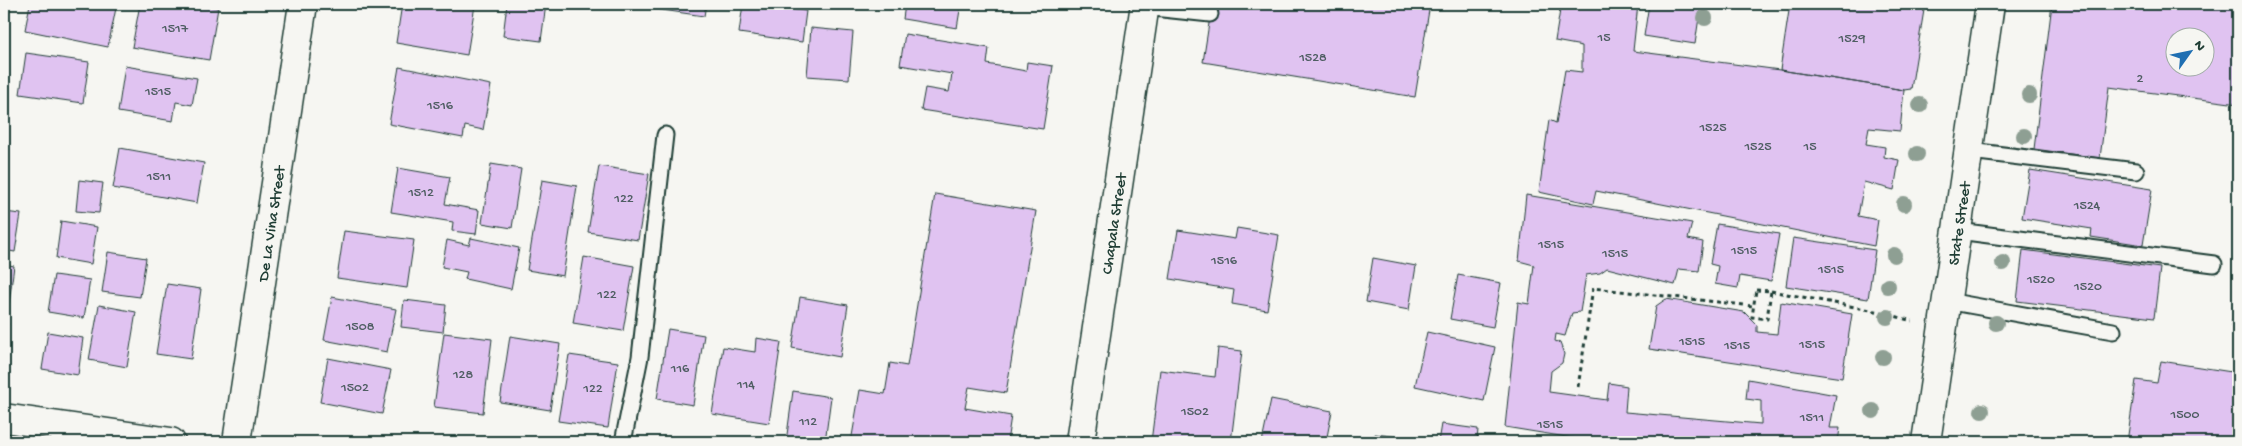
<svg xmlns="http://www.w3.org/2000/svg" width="2242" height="446" viewBox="0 0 2242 446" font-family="'Gochi Hand',sans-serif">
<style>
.building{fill:#e0c3f1;stroke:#1f3d34;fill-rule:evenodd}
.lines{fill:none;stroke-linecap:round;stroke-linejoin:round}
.service-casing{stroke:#1f3d34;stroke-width:19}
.tertiary-casing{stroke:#1f3d34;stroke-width:31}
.primary-casing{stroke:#1f3d34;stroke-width:31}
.path{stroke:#1f3d34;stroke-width:3;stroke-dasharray:4 4;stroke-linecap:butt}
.service{stroke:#f6f6f2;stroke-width:15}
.tertiary{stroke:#f6f6f2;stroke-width:28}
.primary{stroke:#f6f6f2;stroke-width:28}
.tree{fill:#8e9f93}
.labels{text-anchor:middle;stroke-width:4;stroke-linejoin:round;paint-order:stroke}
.number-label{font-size:14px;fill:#4f5e63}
.street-label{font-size:16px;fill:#1f3d34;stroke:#f6f6f2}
</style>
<rect width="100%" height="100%" fill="#f6f6f2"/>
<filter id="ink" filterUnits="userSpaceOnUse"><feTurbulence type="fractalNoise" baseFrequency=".02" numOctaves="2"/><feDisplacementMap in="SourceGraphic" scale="10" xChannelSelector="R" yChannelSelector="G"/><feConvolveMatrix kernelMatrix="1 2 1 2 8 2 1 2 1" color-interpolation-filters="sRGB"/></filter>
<g filter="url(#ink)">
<!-- building -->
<path class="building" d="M30,4H96L116,8L108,47L25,30Z
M140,4H190L218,8L209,60L132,47Z
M402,4L475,5L467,55L396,43Z
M507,4H546L541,41L503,36Z
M620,4H706L704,16Z
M743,4L806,11L802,42L739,33Z
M905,4H961L957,28L903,19Z
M1212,4H1430L1415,97L1203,62Z
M1561,4H1638L1633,51L1780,70L1904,90L1900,131L1869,128L1866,144L1885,147L1884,157L1899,160L1894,190L1864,182L1858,216L1878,220L1874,246L1596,191L1593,204L1539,192L1549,120L1556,123L1565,70L1582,72V46L1555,41Z
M1649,4H1701L1695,44L1644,36Z
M1790,4H1925L1911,89L1904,90L1780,70Z
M2052,4H2238V104L2109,87L2100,158L2034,149ZM2174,38H2204V68H2174Z
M811,28L853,32L849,79L807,76Z
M905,34L989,48L987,64L1026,71L1027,62L1053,66L1043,129L921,110L925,88L949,92L952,74L900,65Z
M26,53L89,62L83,103L20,94Z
M125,66L197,78L192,105L176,102L173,121L118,112Z
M399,67L491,85L483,130L465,126L463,138L389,124Z
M120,148L204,163L197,203L113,188Z
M491,164L521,169L512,228L482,223Z
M599,166L649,174L638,240L588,232Z
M398,168L450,177L445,204L479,210L476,234L452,231L453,222L391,212Z
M2030,170L2152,189L2143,245L2091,237L2092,229L2022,218Z
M79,180L103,183L99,213L76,211Z
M542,180L577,186L563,276L527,270Z
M935,194L1036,211L1006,393L969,387L965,408L1011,416L1007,442H851L860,390L885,394L890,363L907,366Z
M1526,195L1692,223L1688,239L1703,242L1699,271L1679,269L1675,285L1607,268L1600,273L1586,275L1580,312L1572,313L1565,336L1556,334L1555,341L1560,343L1564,354L1562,363L1551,371L1549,392L1607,400L1609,383L1627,386L1625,412L1761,424V401L1746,399L1748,379L1836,395L1830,428H1840L1838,442H1597L1505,427L1518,302L1529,304L1534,265L1519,261Z
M4,212L21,214L15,252L4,250Z
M61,221L97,227L91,264L56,258Z
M1717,224L1779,234L1771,281L1740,276L1738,288L1715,284L1718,266L1710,264Z
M1237,228L1279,235L1267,310L1232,304L1234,290L1170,279L1178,230L1235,239Z
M344,231L414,240L407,288L337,278Z
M471,238L519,248L511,289L465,279L467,272L442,267L447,240L469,245Z
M1793,238L1875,250L1868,299L1786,286Z
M2023,250L2160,268L2154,318L2017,301Z
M108,252L146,258L140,297L102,292Z
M584,257L634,266L623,331L573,323Z
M1373,258L1416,266L1409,310L1366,302Z
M4,264L14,266L9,303L4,302Z
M54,275L90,280L84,318L48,312Z
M1458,275L1501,283L1493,327L1450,319Z
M167,284L201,289L191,359L156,354Z
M2238,292V328L2231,326Z
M332,297L396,309L387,352L324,340Z
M800,297L848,305L840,357L792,348Z
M1666,299L1744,312L1757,325V332L1777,334L1781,302L1852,314L1842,378L1649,349L1656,306Z
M404,300L446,305L443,332L401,327Z
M99,305L136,312L127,367L89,360Z
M4,323H8L4,347Z
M668,329L704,335L693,405L657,399Z
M48,332L83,338L78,375L42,369Z
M1427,332L1495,347L1484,401L1415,386Z
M444,333L492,339L483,413L434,407Z
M510,336L560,344L550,410L500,402Z
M756,338L781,342L769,423L712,414L723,347L755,352Z
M1218,348L1242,351L1231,442H1151L1160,370L1215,377Z
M569,355L618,362L608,428L558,421Z
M328,358L391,370L382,414L320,402Z
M2161,361L2238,373V442H2127L2136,380L2157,383Z
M793,391L831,397L825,442H786Z
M1271,399L1332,411L1326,442H1262Z
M1441,424L1478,429L1477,442H1438Z
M1375,434L1414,439V442H1374Z"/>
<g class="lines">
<defs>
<path id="service" d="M1144,7L1210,14
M1970,151L2136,171
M1958,231L2214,264
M1947,301L2113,331
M623,442L640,357L665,135"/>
<g id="tertiary">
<path d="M4,418L171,442"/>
<path id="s1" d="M237,442L303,4"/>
<path id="s2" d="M1080,442L1145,4"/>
</g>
<g id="primary">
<path id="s3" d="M1926,442L1990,4"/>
</g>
</defs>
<!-- service casing -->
<use href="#service" class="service-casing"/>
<!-- tertiary casing -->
<use href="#tertiary" class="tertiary-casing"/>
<!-- primary casing -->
<use href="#primary" class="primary-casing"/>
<!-- path -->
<path class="path" d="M1756,290L1771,291L1767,319L1752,317Z
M1771,291L1881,312L1912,321
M1578,387L1593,288L1753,306"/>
<!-- service -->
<use href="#service" class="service"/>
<!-- tertiary -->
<use href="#tertiary" class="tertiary"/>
<!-- primary -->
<use href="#primary" class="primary"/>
</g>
<!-- trees -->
<g class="tree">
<circle cx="1705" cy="18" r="8"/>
<circle cx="2029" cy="95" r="8"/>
<circle cx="1920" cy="105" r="8"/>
<circle cx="2024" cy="136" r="8"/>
<circle cx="1917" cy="154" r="8"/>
<circle cx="1904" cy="204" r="8"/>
<circle cx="1894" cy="255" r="8"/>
<circle cx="2003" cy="263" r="8"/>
<circle cx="1888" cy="286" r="8"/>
<circle cx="1887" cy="317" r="8"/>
<circle cx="1996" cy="323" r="8"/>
<circle cx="1883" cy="357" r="8"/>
<circle cx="1873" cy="411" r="8"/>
<circle cx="1982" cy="411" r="8"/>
</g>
</g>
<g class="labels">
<!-- number labels -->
<g class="number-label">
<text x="175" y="32">1517</text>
<text x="1604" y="41">15</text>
<text x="1852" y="42">1529</text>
<text x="1313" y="61">1528</text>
<text x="2140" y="82">2</text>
<text x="158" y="95">1515</text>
<text x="440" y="109">1516</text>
<text x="1713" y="131">1525</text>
<text x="1758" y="150">1525</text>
<text x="1810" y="150">15</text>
<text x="159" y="180">1511</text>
<text x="421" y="196">1512</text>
<text x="624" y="202">122</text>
<text x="2087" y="209">1524</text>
<text x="1551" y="248">1515</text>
<text x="1744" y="254">1515</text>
<text x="1615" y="257">1515</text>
<text x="1224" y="264">1516</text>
<text x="1831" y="273">1515</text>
<text x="2041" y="283">1520</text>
<text x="2088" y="290">1520</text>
<text x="607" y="298">122</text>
<text x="360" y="330">1508</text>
<text x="1692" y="345">1515</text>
<text x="1812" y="348">1515</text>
<text x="1737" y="349">1515</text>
<text x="680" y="372">116</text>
<text x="463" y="378">128</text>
<text x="746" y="388">114</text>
<text x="355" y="391">1502</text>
<text x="593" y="392">122</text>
<text x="1195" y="415">1502</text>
<text x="2185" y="418">1500</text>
<text x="1812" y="421">1511</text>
<text x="808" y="425">112</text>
<text x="1550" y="428">1515</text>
</g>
<!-- street labels -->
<g class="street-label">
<text dy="6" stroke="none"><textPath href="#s1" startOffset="221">De La Vina Street</textPath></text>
<text dy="6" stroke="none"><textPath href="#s2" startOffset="221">Chapala Street</textPath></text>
<text dy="6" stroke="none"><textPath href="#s3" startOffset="221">State Street</textPath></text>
</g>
</g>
<!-- margin -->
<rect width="2242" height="446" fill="none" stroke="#f6f6f2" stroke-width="20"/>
<rect x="10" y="10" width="2222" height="426" fill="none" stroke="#1f3d34" stroke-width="2" filter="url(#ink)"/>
<!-- north arrow -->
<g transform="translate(2190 52) rotate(57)"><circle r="24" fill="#f6f6f2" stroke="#a0aca6"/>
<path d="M0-4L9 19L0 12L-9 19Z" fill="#1f6fb2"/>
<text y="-8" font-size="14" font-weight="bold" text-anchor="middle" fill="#1f3d34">N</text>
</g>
</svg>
